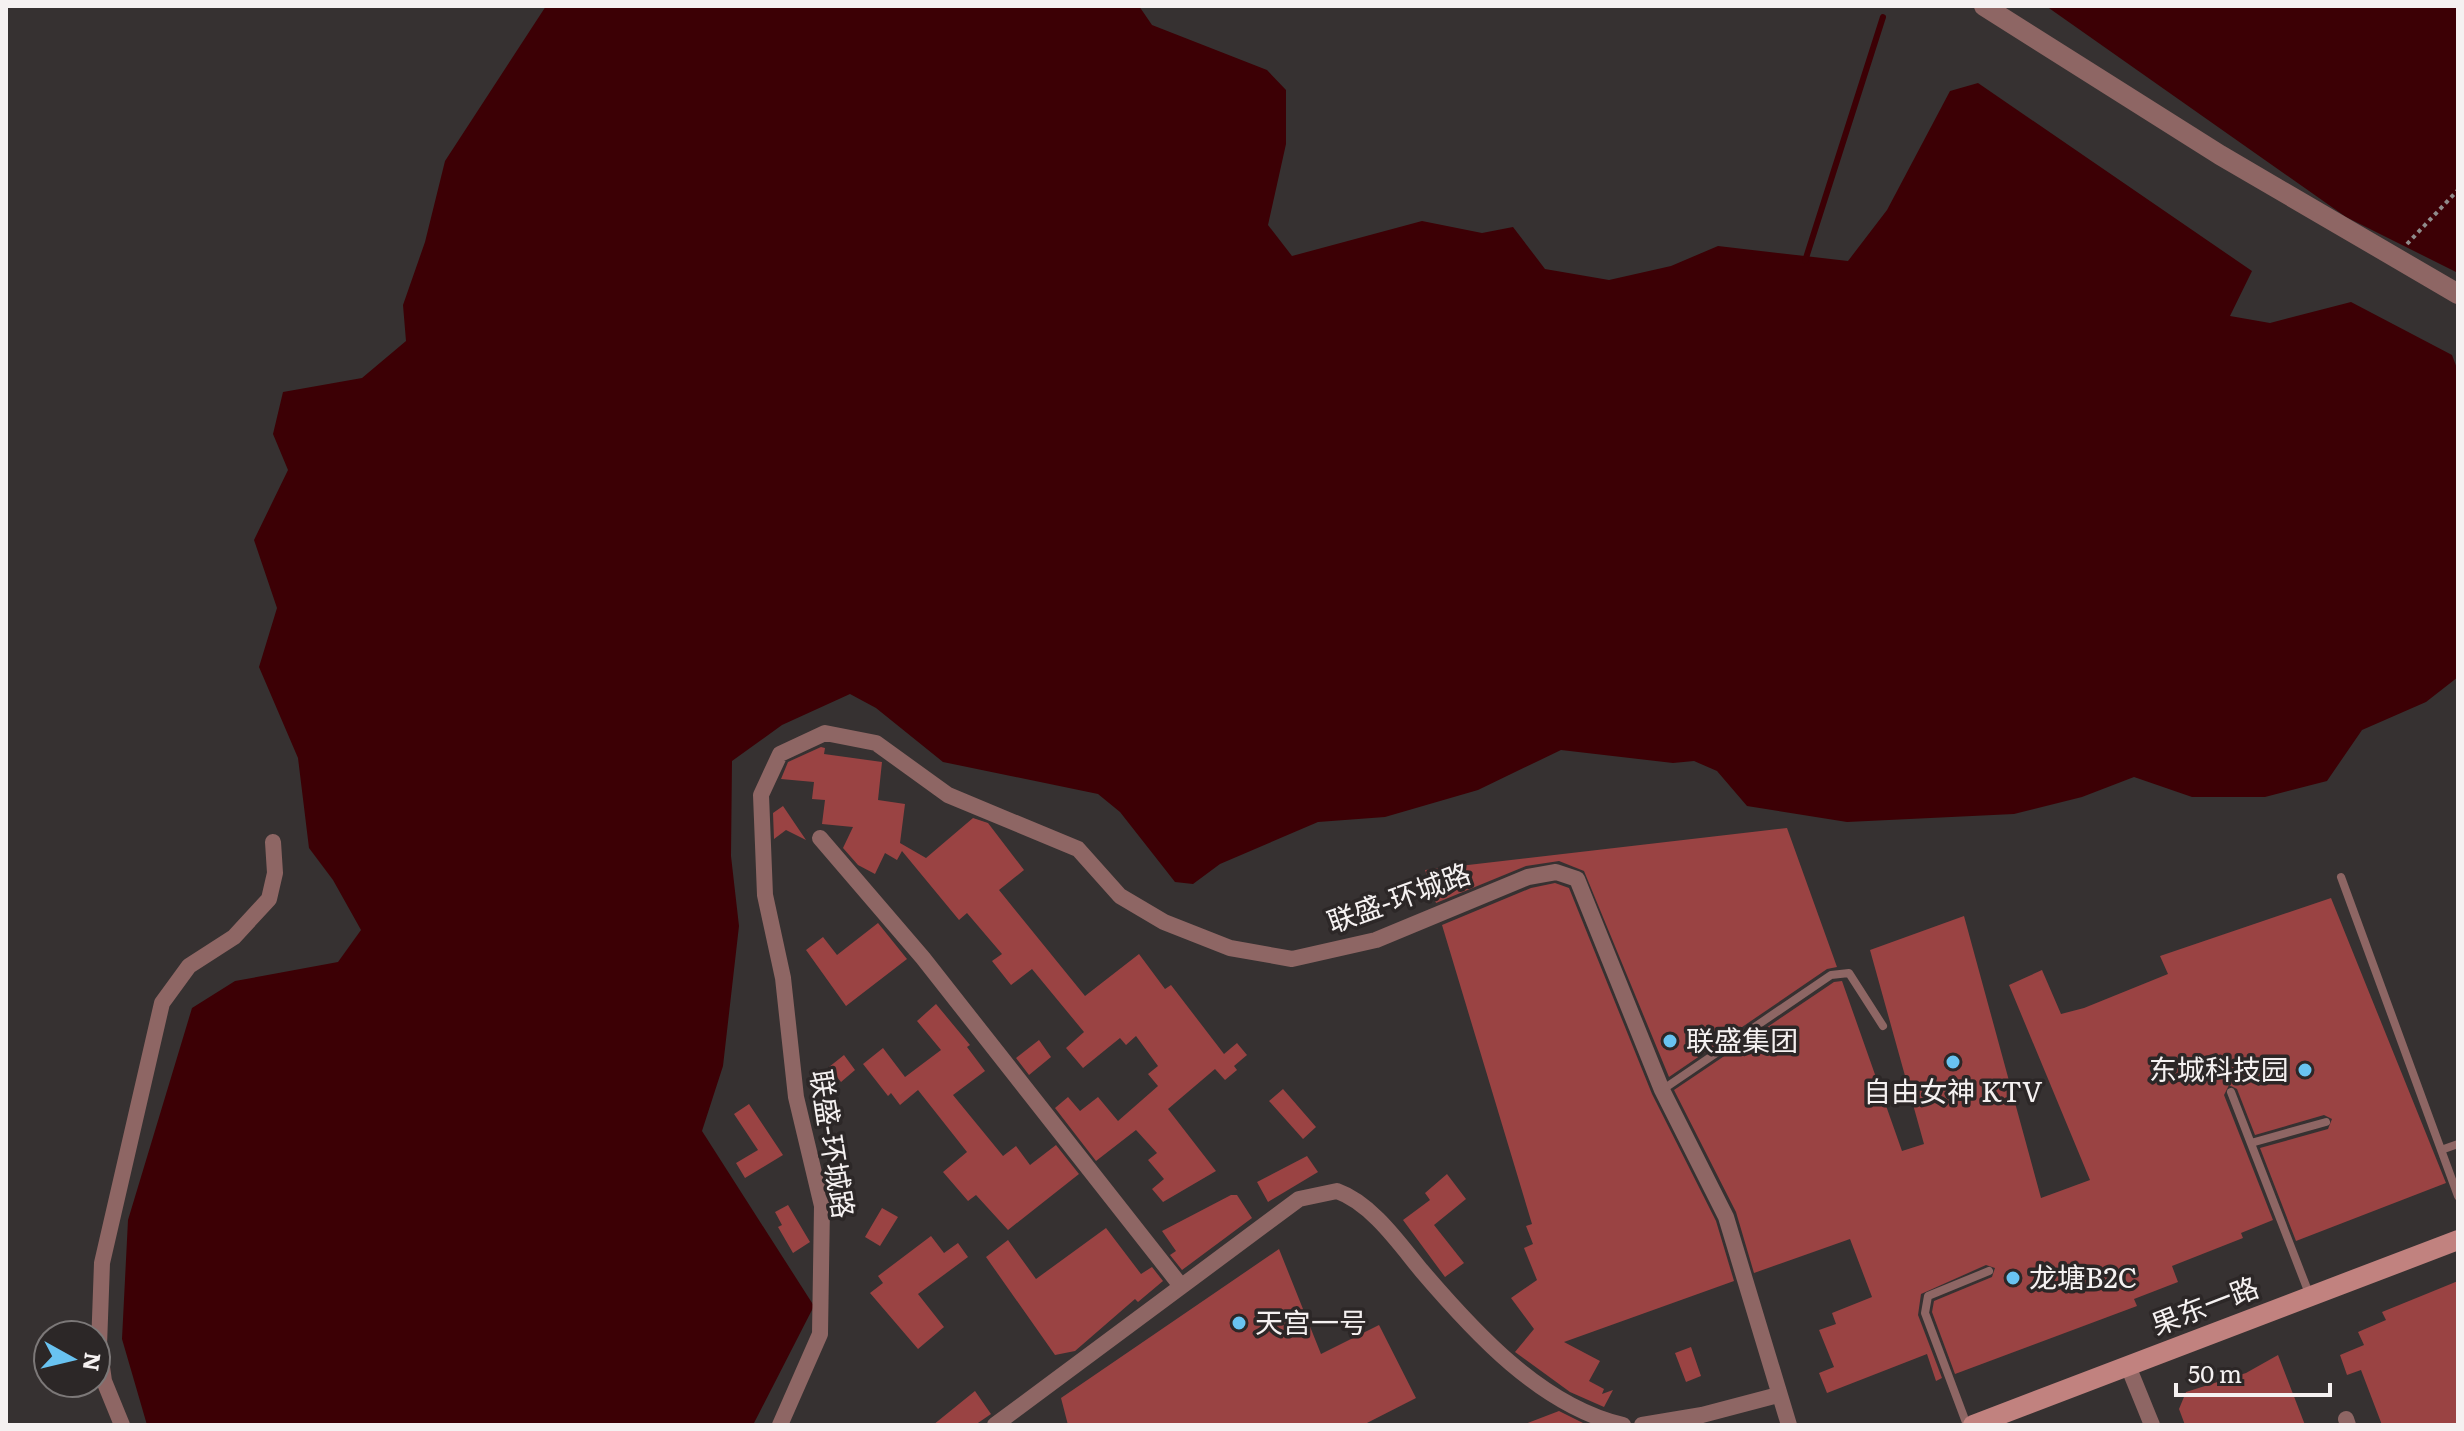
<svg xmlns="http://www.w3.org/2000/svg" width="2464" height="1431" viewBox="0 0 2464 1431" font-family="Literata,'Noto Sans SC',serif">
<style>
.water{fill:#3c0005}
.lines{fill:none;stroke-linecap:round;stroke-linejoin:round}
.stream{stroke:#3c0005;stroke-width:6}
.building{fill:#9a4343}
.path{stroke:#8f8b8b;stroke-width:4;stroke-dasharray:4 4;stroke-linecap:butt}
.service{stroke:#8e6664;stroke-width:8}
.minor{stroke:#8e6664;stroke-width:16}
.tertiary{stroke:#8e6664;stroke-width:20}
.secondary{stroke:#c1827f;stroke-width:20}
.poi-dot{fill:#69c3f1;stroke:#2c2727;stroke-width:3}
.labels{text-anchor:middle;stroke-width:7;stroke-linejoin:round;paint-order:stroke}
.street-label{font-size:28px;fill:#f5f1f1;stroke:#2c2727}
.poi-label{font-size:28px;fill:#f5f1f1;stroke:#2c2727;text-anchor:start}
</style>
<rect width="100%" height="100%" fill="#363131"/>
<!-- water -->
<path class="water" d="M546,6H1139L1152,25L1267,70L1286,90V144L1268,225L1292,256L1422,221L1482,233L1513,227L1545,269L1609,280L1671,266L1718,246L1848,261L1887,210L1950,91L1978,83L2252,271L2230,316L2270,323L2351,302L2452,355L2458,371V677L2426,702L2362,730L2327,781L2265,797H2192L2134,777L2082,797L2014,814L1847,822L1747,806L1717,771L1694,761L1673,763L1561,750L1478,790L1385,817L1318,822L1220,864L1193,884L1175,882L1120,812L1098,794L943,762L876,708L850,694L782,725L732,761L731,856L739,926L723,1066L702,1131L814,1306L753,1425H147L122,1339L128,1220L192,1008L235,981L338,962L361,930L333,880L309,848L298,758L259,667L277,608L254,540L288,470L273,434L283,392L362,378L406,341L403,305L425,242L445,161Z
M2046,6H2458V273L2346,217Z"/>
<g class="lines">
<!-- stream -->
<path class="stream" d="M1805,261L1883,17"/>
</g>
<!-- building -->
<path class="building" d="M821,747L825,748L824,754L882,762L878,800L905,804L900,843L926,858L973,818L988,823L1024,870L999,890L1085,996L1139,954L1165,989L1171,985L1224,1054L1237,1043L1247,1055L1234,1066L1237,1070L1225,1080L1215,1069L1168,1109L1216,1171L1163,1202L1152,1189L1164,1179L1148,1160L1157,1153L1136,1130L1096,1161L1055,1108L1068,1097L1080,1111L1098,1097L1118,1121L1158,1086L1148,1074L1158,1066L1136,1036L1126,1045L1120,1038L1083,1068L1066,1048L1084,1032L1032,969L1011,985L992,961L1002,954L967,913L959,920L902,851L897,860L885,853L875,874L858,865L843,848L853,827L822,824L825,800L812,799L814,782L781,779L788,762Z
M783,806L806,840L786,830L774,839L773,813Z
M1787,828L1837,967L1827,969L1669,1077L1584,871L1559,861L1526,866L1436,903L1425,870Z
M1555,883L1569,888L1652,1094L1716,1221L1734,1281L1564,1342L1600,1361L1589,1381L1604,1389L1602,1394L1613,1390L1604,1407L1570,1392L1515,1352L1534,1329L1511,1298L1537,1280L1524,1248L1533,1244L1526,1226L1532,1224L1442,925L1531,888Z
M2331,898L2446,1183L2296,1241L2260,1148L2328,1129L2332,1119L2324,1115L2255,1135L2237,1089L2229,1085L2224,1095L2273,1220L2241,1233L2243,1238L2172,1266L2178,1282L2134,1299L2137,1306L1955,1374L1932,1312L1934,1301L1992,1277L1995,1268L1986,1265L1921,1294L1918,1315L1942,1378L1936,1381L1927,1354L1827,1393L1819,1373L1834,1367L1819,1330L1836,1324L1832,1313L1872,1297L1850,1239L1754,1273L1736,1212L1674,1090L1834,982L1842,981L1902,1151L1924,1144L1870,950L1964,916L2041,1198L2090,1180L2009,985L2042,970L2061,1014L2084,1008L2168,974L2160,956Z
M878,923L907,959L846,1006L806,950L823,937L837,955Z
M936,1004L970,1045L967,1047L985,1071L953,1095L1003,1156L1016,1146L1030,1165L1056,1145L1079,1174L1008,1230L976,1195L968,1201L943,1172L967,1152L918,1090L900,1105L891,1093L888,1096L863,1064L883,1048L905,1077L941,1050L917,1021Z
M1039,1040L1051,1057L1029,1075L1016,1058Z
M844,1055L855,1070L841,1082L829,1067Z
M1283,1089L1316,1127L1303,1139L1269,1101Z
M749,1104L783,1155L745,1178L736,1163L758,1150L734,1114Z
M1307,1156L1318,1172L1268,1202L1257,1182Z
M1447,1174L1466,1199L1434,1225L1464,1263L1445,1277L1403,1220L1430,1200L1425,1193Z
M1231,1195H1237L1252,1218L1182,1270L1170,1255L1176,1251L1162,1231Z
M788,1205L810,1242L793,1253L778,1227L782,1225L775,1212Z
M882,1208L898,1217L880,1246L865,1237Z
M1106,1228L1141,1274L1152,1267L1163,1281L1138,1302L1135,1299L1075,1351L1055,1355L986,1257L1008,1240L1036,1279Z
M931,1236L944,1253L958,1243L968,1257L918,1294L944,1327L918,1349L870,1293L883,1283L878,1276Z
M1279,1249L1321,1354L1379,1325L1416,1398L1363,1425H1068L1061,1398Z
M2458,1281V1425H2382L2361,1370L2347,1375L2340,1355L2364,1345L2358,1332L2386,1320L2382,1312Z
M1691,1347L1701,1376L1686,1382L1675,1353Z
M2278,1355L2305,1425H2185L2179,1409L2186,1392L2246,1373Z
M975,1391L991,1414L975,1425H933Z
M1559,1411L1587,1425H1526L1525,1424Z"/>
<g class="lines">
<!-- path -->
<path class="path" d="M2407,244L2458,190"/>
<!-- service -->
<path class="service" d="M2341,877L2458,1196
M1662,1090L1831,975L1849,973L1883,1026
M2231,1092L2310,1296
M2251,1143L2326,1122
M2441,1150L2458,1144
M1967,1425L1925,1313L1928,1296L1989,1271"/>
<!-- minor -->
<path class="minor" d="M820,838L923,958L1181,1286
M2128,1366L2152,1425
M2346,1419L2348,1425
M122,1425L104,1381L99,1346L102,1263L162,1003L189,966L234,937L269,899L275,873L273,842
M780,1425L820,1334L822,1206L796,1097L783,978L765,895L761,795L780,754L825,733L876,743L948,795L1078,849L1120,896L1164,922L1230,948L1292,959L1376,940L1528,877L1556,872L1577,879L1662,1090L1726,1217L1789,1425
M995,1425L1299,1199L1337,1191C1371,1203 1399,1243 1421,1270C1474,1332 1541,1406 1623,1425
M1642,1425L1702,1415L1778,1395"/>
<!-- tertiary -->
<path class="tertiary" d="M1984,6L2220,155L2458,294"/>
<!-- secondary -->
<path class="secondary" d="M1973,1425L2458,1240"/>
</g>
<!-- markers -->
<g class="poi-dot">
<circle cx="1670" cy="1041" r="8"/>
<circle cx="1953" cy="1062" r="8"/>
<circle cx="2305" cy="1070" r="8"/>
<circle cx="2013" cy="1278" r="8"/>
<circle cx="1239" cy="1323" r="8"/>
</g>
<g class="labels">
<!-- street labels -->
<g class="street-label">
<text transform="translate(1399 898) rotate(-20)" y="10">联盛-环城路</text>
<text transform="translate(832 1144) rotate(81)" y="10">联盛-环城路</text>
<text transform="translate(2205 1306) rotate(-21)" y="10">果东一路</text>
</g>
<!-- poi labels -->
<g class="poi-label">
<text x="1686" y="1051">联盛集团</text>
<text x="2289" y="1080" text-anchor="end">东城科技园</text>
<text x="1953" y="1102" text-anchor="middle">自由女神 KTV</text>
<text x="2029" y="1288">龙塘B2C</text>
<text x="1255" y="1333">天宫一号</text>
</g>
</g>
<!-- border -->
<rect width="2464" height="1431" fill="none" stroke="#f5f1f1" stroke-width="16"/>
<!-- north arrow -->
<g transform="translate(72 1359) rotate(98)"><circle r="38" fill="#2c2727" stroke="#7c7878" stroke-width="2"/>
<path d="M0-6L14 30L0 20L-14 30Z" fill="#69c3f1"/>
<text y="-12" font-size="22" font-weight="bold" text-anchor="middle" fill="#f5f1f1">N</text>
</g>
<!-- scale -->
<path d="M2176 1383v12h154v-12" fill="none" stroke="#f5f1f1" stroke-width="4"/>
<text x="2188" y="1383" font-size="24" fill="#f5f1f1" stroke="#2c2727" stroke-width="6" paint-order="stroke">50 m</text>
</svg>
